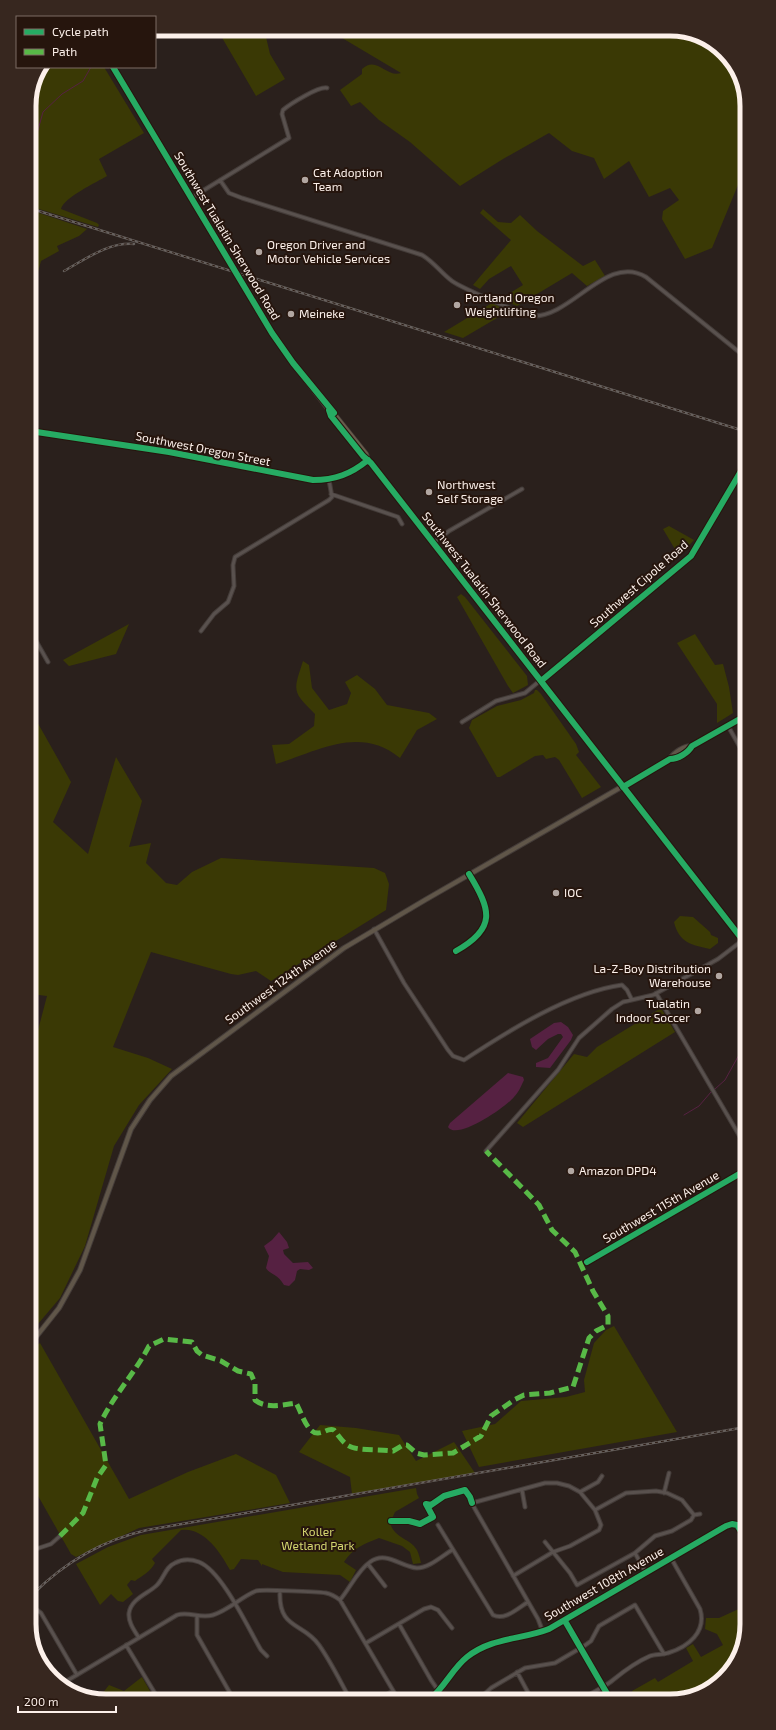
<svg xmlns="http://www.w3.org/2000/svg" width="776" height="1730" viewBox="0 0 776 1730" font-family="'Exo 2',sans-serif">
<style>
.green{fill:#3a3905}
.water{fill:#562142}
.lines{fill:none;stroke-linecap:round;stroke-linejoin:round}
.stream{stroke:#562142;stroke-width:1}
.minor-casing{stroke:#443c39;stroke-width:5}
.major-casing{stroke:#443c39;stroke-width:6}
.highway-casing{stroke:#443c39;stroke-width:6}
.minor{stroke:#59514e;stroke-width:3}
.major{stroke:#605649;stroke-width:4}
.highway{stroke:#6a5d4c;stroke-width:4.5}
.rail-casing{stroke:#66605d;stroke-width:2.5}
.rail{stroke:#26150d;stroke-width:1;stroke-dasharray:3;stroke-linecap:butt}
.quiet{stroke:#58b947;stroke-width:5;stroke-dasharray:10 5;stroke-linecap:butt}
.cycleway-casing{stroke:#26150d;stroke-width:8}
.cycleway{stroke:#26ab63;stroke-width:6}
.poi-dot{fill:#b2a7a2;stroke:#26150d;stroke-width:1.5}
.labels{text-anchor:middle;stroke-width:4;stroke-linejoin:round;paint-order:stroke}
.poi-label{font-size:12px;fill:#fcf0ea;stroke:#26150d;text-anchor:start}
.street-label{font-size:12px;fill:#fcf0ea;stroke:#26150d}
.park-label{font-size:12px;fill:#d4d770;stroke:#26150d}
.rim{fill:none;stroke:#fcf0ea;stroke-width:5}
</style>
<rect width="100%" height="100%" fill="#2a201c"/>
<!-- green -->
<path class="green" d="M217,29H254L266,37L270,54L285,79L256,96Z
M327,29H675L717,45L743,81V180H740L712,248L685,259L662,219L663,211L679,200L670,188L649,197L629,161L604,179L594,158L572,151L549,133L503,159L460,186L410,142L379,120L360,102L351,106L340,90L362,74V69C377,55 386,78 401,73Z
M41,67H104L144,133L99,159L107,176C97,182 63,198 61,209L97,223L99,225L98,227L39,209V213L87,229L79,236L57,246L59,251L41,261L38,272L30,280L29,102L35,77Z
M483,209L498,222L511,223L520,215L537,231L583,266L595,260L605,276L587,286L572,273L517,306L500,299L523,285L511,266L489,279L480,289L473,285L511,240L480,213Z
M492,303L509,311L463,338L444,332Z
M669,526L694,540L679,556L663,529Z
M461,594L465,597L527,676L528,685L513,693L508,686L457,597Z
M129,624L116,654L69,666L63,660Z
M695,634L715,665L723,664L729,687L733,713L717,723V704L677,643Z
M303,661L309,665L312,688L329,710L347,704L351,693L345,682L357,675L375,689L387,705L429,713L437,719L417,730L400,758C360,725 318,751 276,764L272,745L289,744L314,726L315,714C292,691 293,692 303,661Z
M535,690H537L541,694L576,744L579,752L576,755L601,787L582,798L559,760L555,757L546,759L543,755L535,756L500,777H497L469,728L472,720L497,706L521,700L534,693Z
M31,711L71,782L53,822L88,854L116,757L142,801L129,847L151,843L146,863L166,883L177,885L192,872L221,858L374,868L385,873L389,884L386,910L271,981L256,971L238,975L231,974L151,952L113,1047L148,1058L172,1069L139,1105L114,1146L85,1246L60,1298L32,1331V1053L47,996L31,994Z
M680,916L693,917L710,932L711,935L718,938V943L710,949C692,945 679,943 674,922Z
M661,1008L675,1032L523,1127L517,1123L574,1054L587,1057L597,1047Z
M614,1326L677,1432L479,1467L462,1431L495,1424L521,1401L566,1397L585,1392L584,1380L594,1343L606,1330Z
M40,1343L129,1499L188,1472L236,1454L276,1475L290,1503L139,1528L76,1557L71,1554L33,1487L32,1349Z
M320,1425L356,1428L399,1435L416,1461L454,1442L475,1473L352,1494L350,1477L299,1452Z
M416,1488L417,1494L419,1498L395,1512L390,1523C395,1539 410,1538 417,1550C419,1554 420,1559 421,1563L413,1564L410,1552L402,1546L379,1538C364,1544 353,1548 344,1562L356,1570L350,1582L340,1575L283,1572L262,1564V1566L258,1560L241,1559L234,1569L230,1570C220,1552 204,1527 181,1530L152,1559L155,1563C151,1571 142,1576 135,1581L131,1580L127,1585L133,1594L123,1602L118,1601L111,1594L100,1605L76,1564L108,1547L141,1535Z
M743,1607L747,1608V1624L731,1671L695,1697H626L633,1693L632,1691L655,1678L658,1682L693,1661L686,1648L693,1644L701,1657L723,1645L717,1634L705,1629L706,1618H719Z
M142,1677L155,1700L98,1699L109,1685L124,1691Z"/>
<!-- water -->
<path class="water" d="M561,1022L568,1027L573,1035L571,1040L550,1068L536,1067V1063L548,1058L563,1037L561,1034H558L548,1039L536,1050L532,1047L530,1039L554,1023Z
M508,1073L523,1077L524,1080C521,1086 519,1092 514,1097C506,1107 457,1141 448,1127L450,1123Z
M279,1232L287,1242L289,1248L283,1250L284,1254L293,1263L308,1262L313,1268L309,1270L300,1269L297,1271L295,1280L289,1286L284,1285C277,1273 270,1275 266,1268L269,1256L264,1246L272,1240Z"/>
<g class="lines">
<!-- stream -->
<path class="stream" d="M29,162L43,112L62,94L83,81L91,67
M715,1089L725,1080L745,1044
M684,1115L699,1106L711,1092"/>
<defs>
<path id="minor" d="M220,180L229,193L242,198L422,255C434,262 441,273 452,281C462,288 523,315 533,316C572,317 607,253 646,277L744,356
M191,198L289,138L282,114L283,110C290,104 319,86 327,88
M331,494L398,517L402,524
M433,543L449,531L522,489
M201,631L214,614L228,602L234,586L233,565L235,557L329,500L332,497L329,480
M31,632L48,662
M462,722L496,701L525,693L691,556L744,466
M728,726L745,756
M374,929L404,983L448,1050L453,1056L464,1060C508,1031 570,992 622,985L627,990L632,1000
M456,951C497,928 491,910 469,874
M656,993L746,1147
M486,1151L558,1070L579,1038L612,1009L623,1002L653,995L666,988L718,959L743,940
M587,1262L746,1170
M522,1490L525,1507
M580,1492L598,1482L602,1476
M664,1493L669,1473
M595,1510L626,1493L656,1491L667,1493L682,1500L694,1515
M438,1525L493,1615C505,1621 518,1608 528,1602
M545,1542L570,1573L577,1585L635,1553L655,1536L672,1531L691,1520L694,1515L700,1514
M33,1550L51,1544L60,1536
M635,1553L646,1573
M368,1564L385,1586
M513,1576L553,1552L570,1546L599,1530L601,1525L595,1510L580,1492L569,1486L557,1483H545L472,1503L475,1509L538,1619L543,1632
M280,1591C278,1630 303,1622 319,1645C331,1662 340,1681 350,1699
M340,1600C350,1588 358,1570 370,1562C386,1550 401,1567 417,1568C429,1568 442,1556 452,1550
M33,1607L41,1613L77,1675
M197,1616V1635L234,1700
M565,1621L609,1697
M399,1624L431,1680L444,1699
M139,1638C134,1630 128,1622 129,1613C131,1599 147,1594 156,1586C164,1579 165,1567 175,1563C182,1559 191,1559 199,1562C222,1571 248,1628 261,1650L267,1656
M366,1643L424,1609L431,1607L438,1610L452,1628
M126,1645L159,1700
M517,1672L531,1698
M60,1685L177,1615C189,1611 200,1619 213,1615C229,1610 241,1597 256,1591C261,1589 318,1592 326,1593C331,1594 336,1597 340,1600L398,1699
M480,1698L491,1688L525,1668L555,1663L584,1646L591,1641L599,1626L635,1605L664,1654
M584,1698C594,1691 605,1687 613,1680C624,1671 636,1662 650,1656C655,1654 662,1655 668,1653C688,1647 707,1632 700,1609L671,1558
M379,1699L393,1691
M430,1699C445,1687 452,1669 467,1657C492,1637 521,1640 549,1629L726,1526L732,1524L737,1525L747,1541
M168,1700L175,1696L185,1695"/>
<path id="major" d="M30,431L169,452L313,480C335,480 351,474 368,460
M670,759C674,752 684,746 692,746
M32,1342L59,1308L80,1270L131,1129L150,1100L171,1076L344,948L425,900L670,759C678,759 688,753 692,746L745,716"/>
<path id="highway" d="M113,67L266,324L289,358L329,410L334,414L366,454L368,460
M329,410L331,416L363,456L371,463L745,943"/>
</defs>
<!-- minor casing -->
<use href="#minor" class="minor-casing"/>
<!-- major casing -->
<use href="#major" class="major-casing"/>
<!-- highway casing -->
<use href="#highway" class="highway-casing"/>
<!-- minor -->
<use href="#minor" class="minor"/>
<!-- major -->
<use href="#major" class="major"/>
<!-- highway -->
<use href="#highway" class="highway"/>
<defs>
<path id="rail" d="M29,208L744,431
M64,271C86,259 108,242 134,244
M33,1594C65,1562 103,1540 147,1530L746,1427"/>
</defs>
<!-- rail casing -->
<use href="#rail" class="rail-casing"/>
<!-- rail -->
<use href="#rail" class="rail"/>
<!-- quiet -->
<path class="quiet" d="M60,1536L83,1513L97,1478L106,1465L100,1424C113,1396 135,1373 149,1346L164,1339L192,1342L197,1351L202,1355L221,1361L238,1371L251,1374L255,1383V1400C266,1409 282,1405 296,1403C301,1411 307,1434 318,1433C324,1433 328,1428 334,1430C338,1435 343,1443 349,1446C357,1451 381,1449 393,1451L403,1445H407L416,1453L424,1455L453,1453L481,1436L491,1416L514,1400L524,1395L550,1393L573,1387L589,1338L596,1331L608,1325V1316L593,1291L575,1252L552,1230L539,1205L486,1151"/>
<defs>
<path id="cycleway" d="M113,67L272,333L293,363L334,413
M329,410L331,416L363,456L371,463L745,943
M30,431L169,452L313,480C335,480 351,474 368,460
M541,681L691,556L744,466
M623,787L670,759C678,759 688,753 692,746L745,716
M456,951C497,928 491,910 469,874
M587,1262L746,1170
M391,1521H409L420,1524L433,1517L426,1504L431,1505L444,1496L465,1490L470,1497L472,1503
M565,1621L609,1697
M430,1699C445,1687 452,1669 467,1657C492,1637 521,1640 549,1629L726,1526L732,1524L737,1525L747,1541"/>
</defs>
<!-- cycleway casing -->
<use href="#cycleway" class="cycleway-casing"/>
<!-- cycleway -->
<use href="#cycleway" class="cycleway"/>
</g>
<!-- markers -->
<g class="poi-dot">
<circle cx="305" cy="180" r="4"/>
<circle cx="259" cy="252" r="4"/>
<circle cx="457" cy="305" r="4"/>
<circle cx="291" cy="314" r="4"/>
<circle cx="429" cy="492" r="4"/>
<circle cx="556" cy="893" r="4"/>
<circle cx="719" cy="976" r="4"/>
<circle cx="698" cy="1011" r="4"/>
<circle cx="571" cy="1171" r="4"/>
</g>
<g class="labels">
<!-- poi labels -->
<g class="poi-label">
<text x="313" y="177">Cat Adoption<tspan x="313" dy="14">Team</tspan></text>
<text x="267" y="249">Oregon Driver and<tspan x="267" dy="14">Motor Vehicle Services</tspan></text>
<text x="465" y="302">Portland Oregon<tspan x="465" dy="14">Weightlifting</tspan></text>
<text x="299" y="318">Meineke</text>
<text x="437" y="489">Northwest<tspan x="437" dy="14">Self Storage</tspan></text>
<text x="564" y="897">IOC</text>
<text x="711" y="973" text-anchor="end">La-Z-Boy Distribution<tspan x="711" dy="14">Warehouse</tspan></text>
<text x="690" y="1008" text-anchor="end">Tualatin<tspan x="690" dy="14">Indoor Soccer</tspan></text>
<text x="579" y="1175">Amazon DPD4</text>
</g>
<!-- street labels -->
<g class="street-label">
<text transform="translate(227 236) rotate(59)" y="4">Southwest Tualatin Sherwood Road</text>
<text transform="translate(203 449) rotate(11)" y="4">Southwest Oregon Street</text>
<text transform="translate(639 584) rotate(-41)" y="4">Southwest Cipole Road</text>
<text transform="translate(484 590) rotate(52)" y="4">Southwest Tualatin Sherwood Road</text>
<text transform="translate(281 982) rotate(-36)" y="4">Southwest 124th Avenue</text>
<text transform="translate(661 1207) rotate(-30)" y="4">Southwest 115th Avenue</text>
<text transform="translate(604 1584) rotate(-30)" y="4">Southwest 108th Avenue</text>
</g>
<!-- park labels -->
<g class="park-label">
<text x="318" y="1536">Koller<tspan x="318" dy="14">Wetland Park</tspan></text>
</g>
</g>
<!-- crop -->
<path d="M0 0H776V1730H0ZM106 36H670A70 70 0 0 1 740 106V1624A70 70 0 0 1 670 1694H106A70 70 0 0 1 36 1624V106A70 70 0 0 1 106 36Z" fill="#37271f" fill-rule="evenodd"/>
<path class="rim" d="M106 36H670A70 70 0 0 1 740 106V1624A70 70 0 0 1 670 1694H106A70 70 0 0 1 36 1624V106A70 70 0 0 1 106 36Z"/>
<!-- legend -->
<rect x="16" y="16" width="140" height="52" fill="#26150d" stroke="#7c6d65"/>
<rect x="24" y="29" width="20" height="6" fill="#26ab63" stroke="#7c6d65"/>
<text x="52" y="36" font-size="12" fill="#fcf0ea">Cycle path</text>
<rect x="24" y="49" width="20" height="6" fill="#58b947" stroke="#7c6d65"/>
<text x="52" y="56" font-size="12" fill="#fcf0ea">Path</text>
<!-- scale -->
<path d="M18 1706v6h98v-6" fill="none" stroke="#fcf0ea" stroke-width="2"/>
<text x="24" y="1706" font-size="12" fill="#fcf0ea" stroke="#26150d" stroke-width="3" paint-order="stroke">200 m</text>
</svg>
